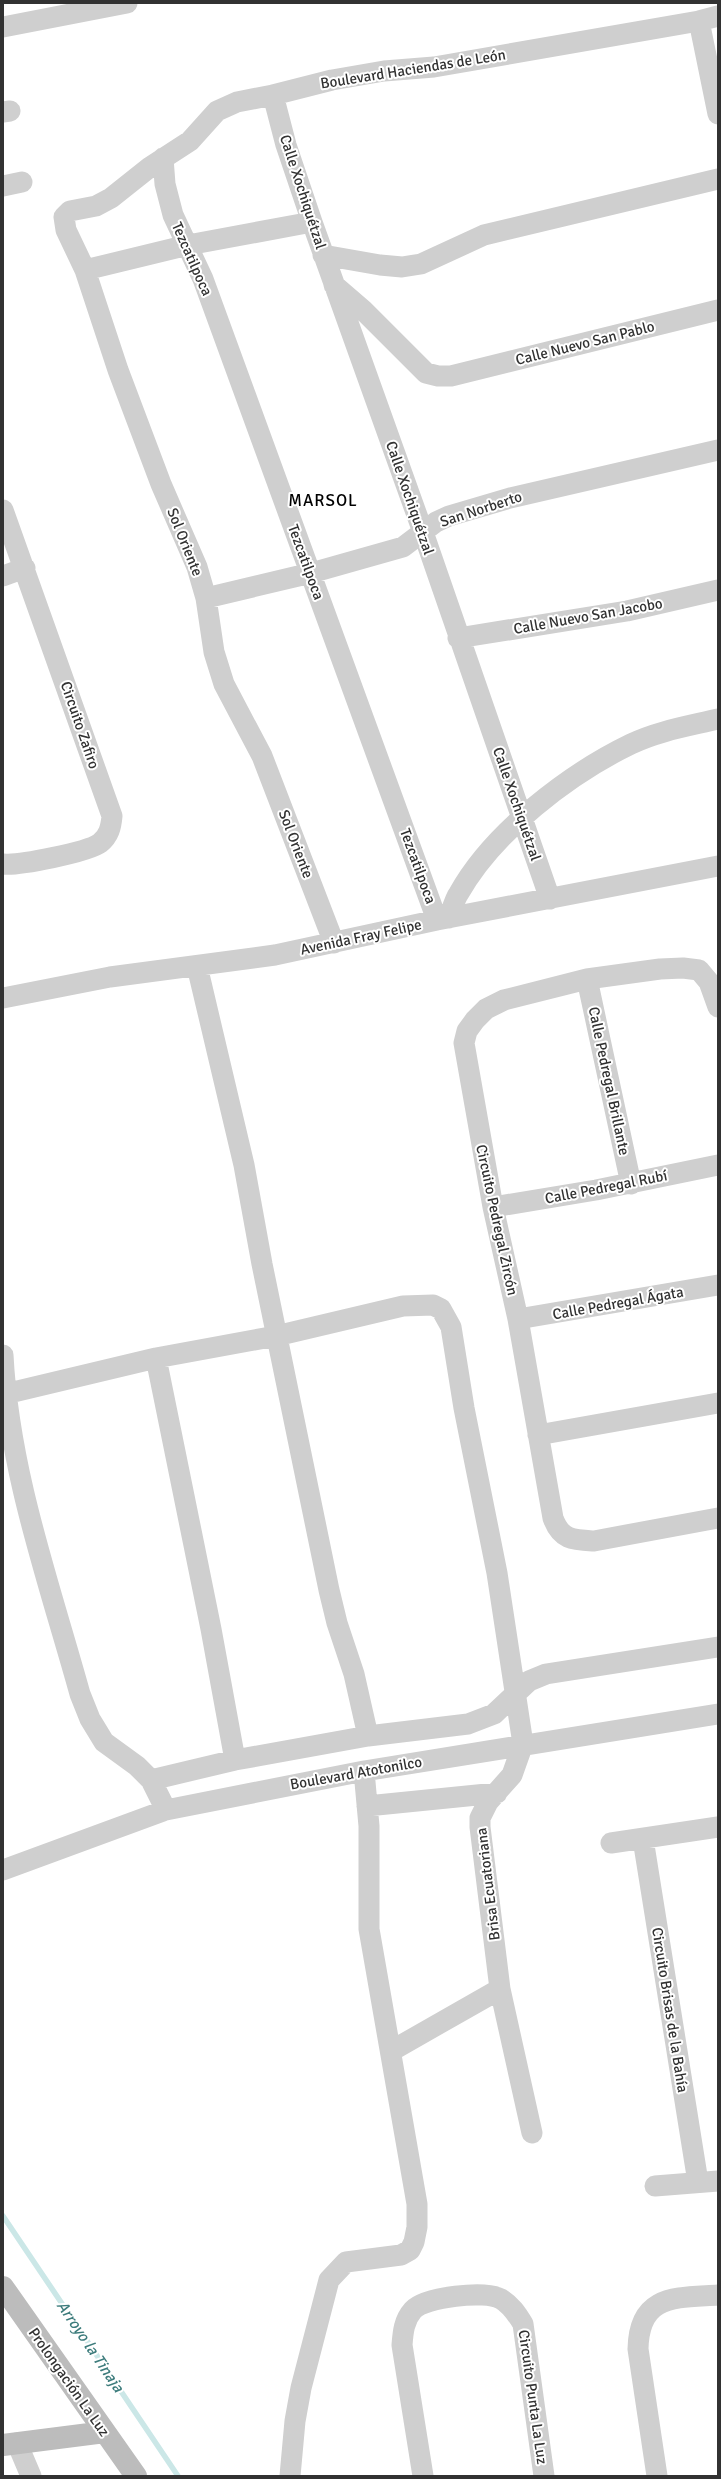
<svg xmlns="http://www.w3.org/2000/svg" width="721" height="2479" viewBox="0 0 721 2479" font-family="Signika,sans-serif">
<style>
.lines{fill:none;stroke-linecap:round;stroke-linejoin:round}
.stream{stroke:#cbe7e7;stroke-width:5.5}
.street{stroke:#cfcfcf;stroke-width:21}
.secondary{stroke:#bcbcbc;stroke-width:22}
.labels{text-anchor:middle;stroke-width:4;stroke-linejoin:round;paint-order:stroke}
.street-label{font-size:15px;fill:#323232;stroke:#fff}
.water-label{font-size:16px;font-style:italic;fill:#3d7c7c;stroke:#fff}
.quarter-label{font-size:17px;letter-spacing:1px;fill:#000;stroke:#fff}
</style>
<rect width="100%" height="100%" fill="#fff"/>
<g class="lines">
<!-- stream -->
<path class="stream" d="M3,2216L178,2476"/>
<!-- street -->
<path class="street" d="M699,21L718,114
M3,27L127,3
M273,95L286,145L312,222L423,532L550,899
M3,112L10,111
M163,158L165,184L173,215L203,279L437,920
M3,186L22,182
M323,255L380,265L402,267L421,264L484,235L718,179
M85,270L188,245L312,222
M334,285L363,310L426,373L438,376H451L718,310
M3,510L112,816C111,827 109,836 100,843C88,852 18,866 3,864
M3,576L25,568
M206,598L311,573L403,547L436,522L449,516L510,498L718,450
M458,638L627,611L718,590
M449,918C452,910 454,900 459,893C493,832 569,774 631,744C658,731 689,726 718,719
M334,943L262,756L224,684L214,652L206,598L197,567L161,484L118,370L85,270L66,230L64,217L70,211L96,206L111,198L150,167L190,141L217,111L237,102L273,95L332,80L384,71L434,67L699,21L718,16
M197,966L244,1165L262,1264L329,1590L337,1623L354,1674L368,1736
M587,979L631,1184
M3,998L110,977L275,955L437,920L718,866
M718,1007L709,982L699,970L683,968L660,969L587,979L504,1000L486,1009L475,1020L467,1031L464,1043L493,1207L518,1319L553,1518C561,1540 573,1540 594,1541L718,1518
M493,1207L596,1190L718,1165
M518,1319L718,1285
M3,1355C9,1472 49,1582 80,1694L90,1719L104,1742L137,1766L151,1780L166,1810
M156,1358L211,1629L235,1760
M5,1394L156,1358L276,1336L403,1306L433,1305L441,1309L451,1327L464,1408L497,1573L523,1744L512,1775L488,1802L480,1818V1827L500,1989L532,2133
M538,1435L718,1403
M151,1780L235,1760L368,1736L468,1724L494,1714L529,1681L546,1674L718,1647
M367,1806L497,1793
M643,1839L698,2182
M611,1843L718,1827
M3,1870L166,1810L364,1771L718,1714
M391,2051L500,1989
M655,2186L718,2181
M17,2443L31,2476
M290,2476L295,2421L301,2388L329,2280L346,2262L401,2255L410,2250L414,2242L417,2227V2204L369,1929V1826L364,1771
M423,2476L402,2345C403,2332 404,2320 413,2310C425,2297 485,2290 501,2299C511,2305 517,2314 523,2324L544,2476
M657,2476L638,2349C639,2294 675,2298 718,2295"/>
<!-- secondary -->
<path class="secondary" d="M3,2287L136,2476
M3,2445L105,2432"/>
</g>
<g class="labels">
<!-- street labels -->
<g class="street-label">
<text transform="translate(413 69) rotate(-9)" y="5">Boulevard Haciendas de León</text>
<text transform="translate(303 192) rotate(72)" y="5">Calle Xochiquétzal</text>
<text transform="translate(192 259) rotate(66)" y="5">Tezcatilpoca</text>
<text transform="translate(585 343) rotate(-14)" y="5">Calle Nuevo San Pablo</text>
<text transform="translate(410 498) rotate(71)" y="5">Calle Xochiquétzal</text>
<text transform="translate(481 509) rotate(-18)" y="5">San Norberto</text>
<text transform="translate(185 542) rotate(68)" y="5">Sol Oriente</text>
<text transform="translate(306 562) rotate(70)" y="5">Tezcatilpoca</text>
<text transform="translate(588 616) rotate(-10)" y="5">Calle Nuevo San Jacobo</text>
<text transform="translate(80 725) rotate(71)" y="5">Circuito Zafiro</text>
<text transform="translate(517 804) rotate(71)" y="5">Calle Xochiquétzal</text>
<text transform="translate(296 844) rotate(69)" y="5">Sol Oriente</text>
<text transform="translate(418 866) rotate(70)" y="5">Tezcatilpoca</text>
<text transform="translate(361 937) rotate(-12)" y="5">Avenida Fray Felipe</text>
<text transform="translate(609 1081) rotate(78)" y="5">Calle Pedregal Brillante</text>
<text transform="translate(606 1187) rotate(-11)" y="5">Calle Pedregal Rubí</text>
<text transform="translate(497 1220) rotate(78)" y="5">Circuito Pedregal Zircón</text>
<text transform="translate(618 1303) rotate(-10)" y="5">Calle Pedregal Ágata</text>
<text transform="translate(356 1773) rotate(-10)" y="5">Boulevard Atotonilco</text>
<text transform="translate(488 1884) rotate(-97)" y="5">Brisa Ecuatoriana</text>
<text transform="translate(670 2010) rotate(81)" y="5">Circuito Brisas de la Bahía</text>
<text transform="translate(69 2382) rotate(55)" y="5">Prolongación La Luz</text>
<text transform="translate(533 2397) rotate(82)" y="5">Circuito Punta La Luz</text>
</g>
<!-- water labels -->
<g class="water-label">
<text transform="translate(91 2346) rotate(56)" y="6">Arroyo la Tinaja</text>
</g>
<!-- quarter labels -->
<g class="quarter-label">
<text x="323" y="506">MARSOL</text>
</g>
</g>
<!-- border -->
<rect width="721" height="2479" fill="none" stroke="#323232" stroke-width="8"/>
</svg>
